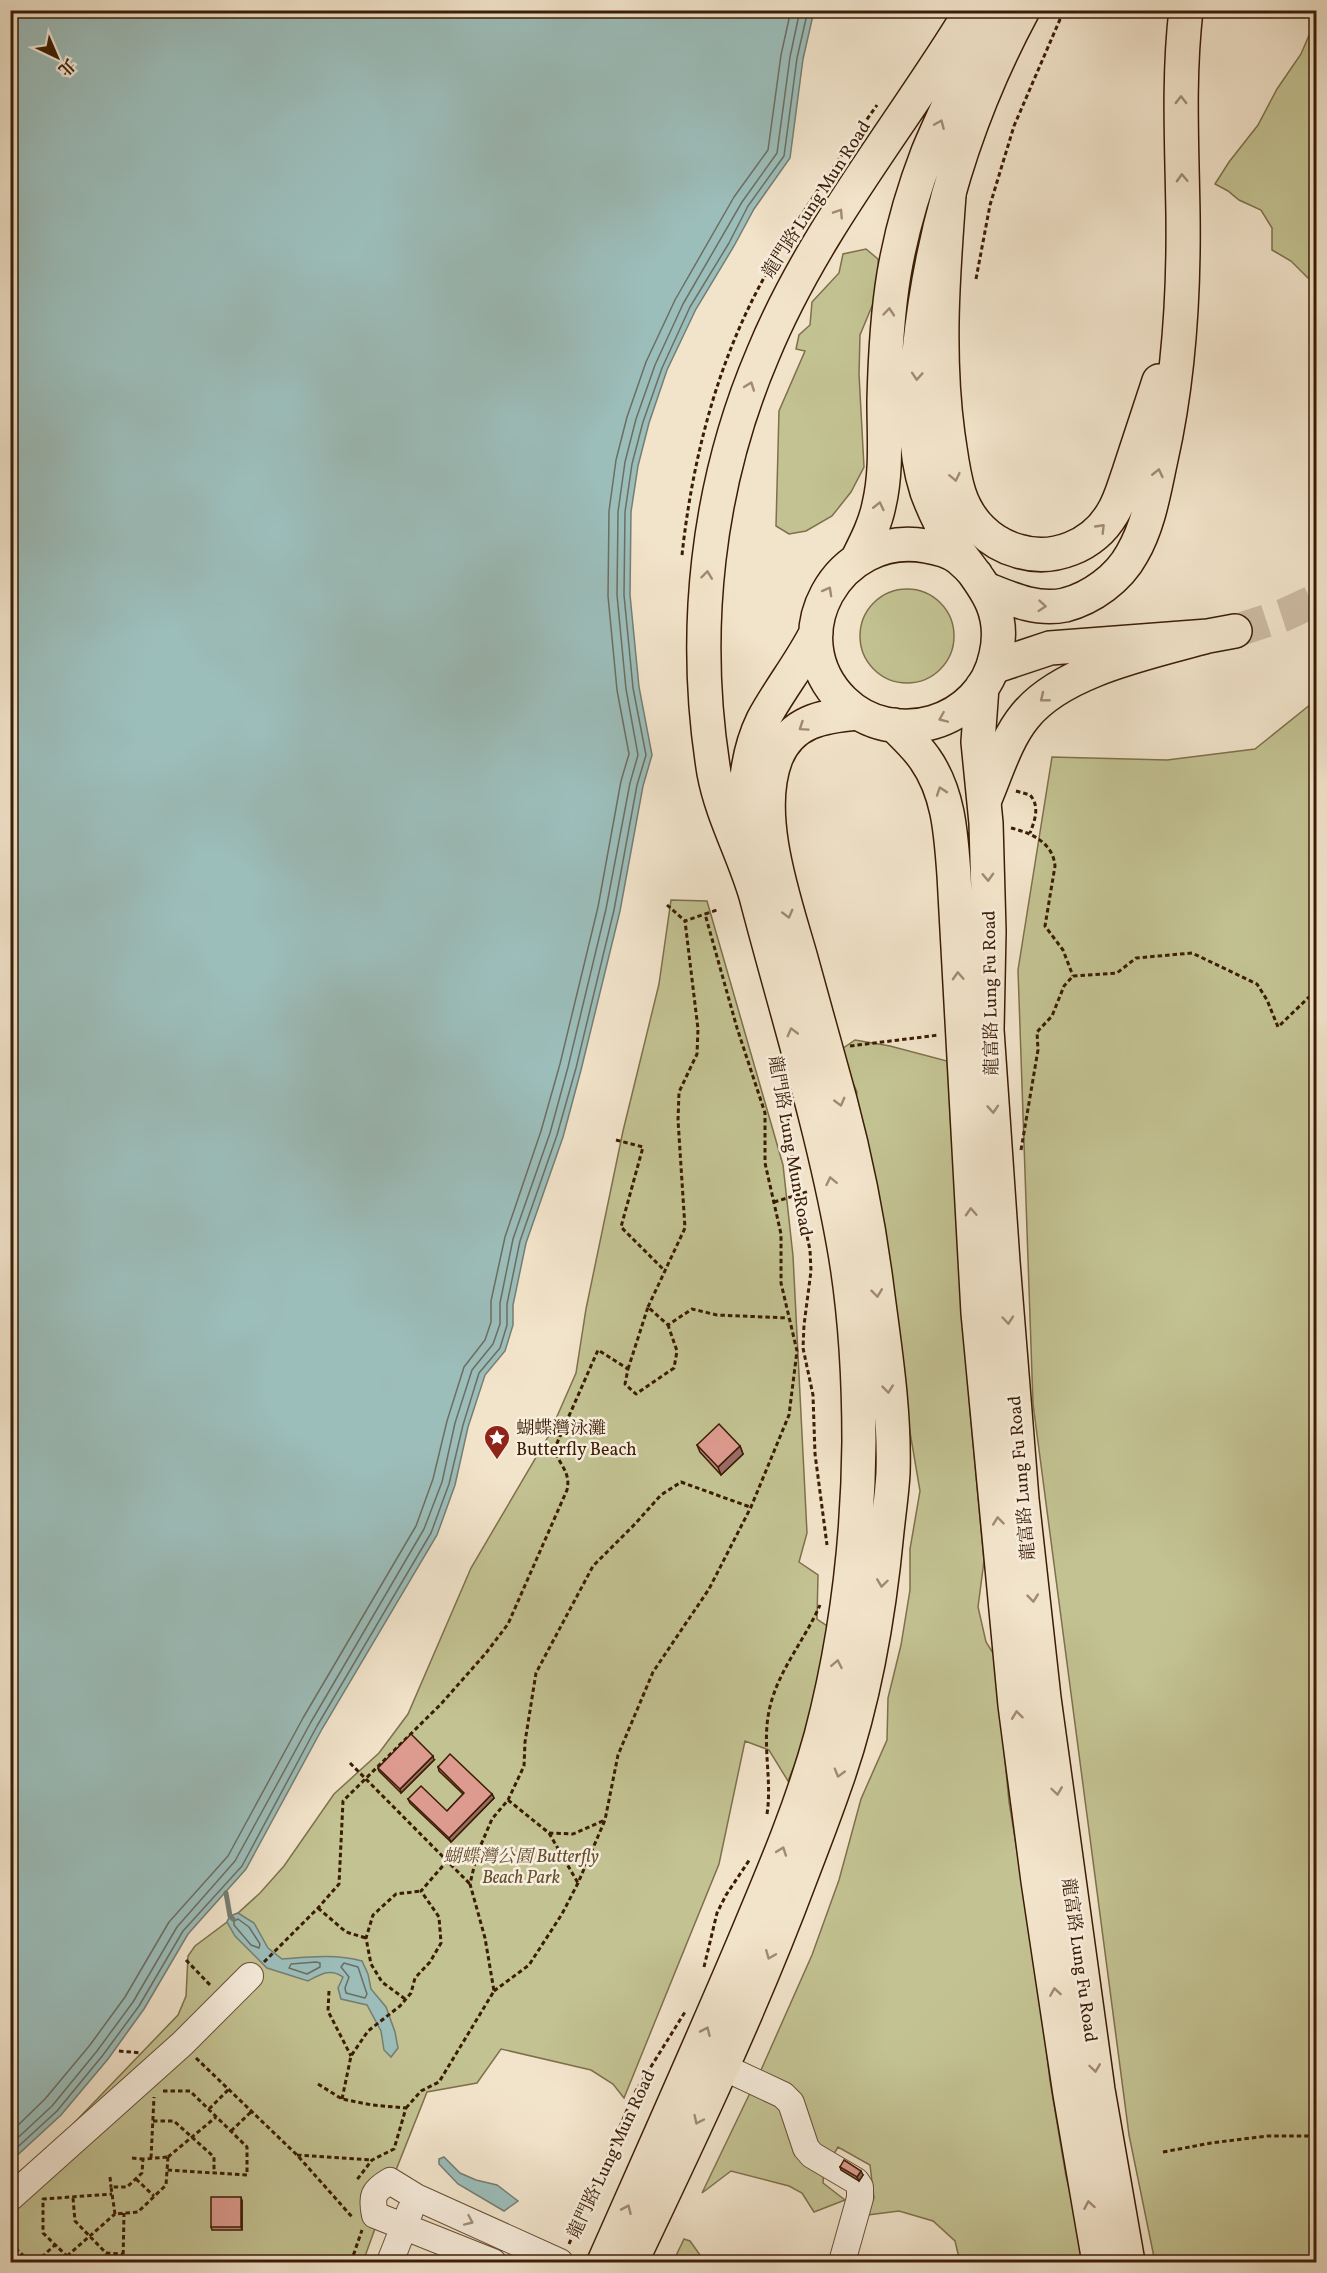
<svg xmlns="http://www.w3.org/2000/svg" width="1327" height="2273" viewBox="0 0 1327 2273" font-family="Vollkorn,'Noto Serif TC',serif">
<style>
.green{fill:#c3c292;stroke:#7f704b;stroke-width:1.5}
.water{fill:#9cbebb;stroke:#757e72;stroke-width:1.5}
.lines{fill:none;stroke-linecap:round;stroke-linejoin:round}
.shore{stroke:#6c6e60;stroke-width:1.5}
.stream{stroke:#757e72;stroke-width:5}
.highway-tunnel{stroke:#cdbca3;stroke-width:33;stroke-dasharray:33 16;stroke-linecap:butt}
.minor-casing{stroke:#694f36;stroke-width:28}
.major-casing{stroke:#3b1d04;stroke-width:36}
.highway-casing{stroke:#3b1d04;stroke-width:36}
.path{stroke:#3b1d04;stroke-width:3;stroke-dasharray:4.5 3;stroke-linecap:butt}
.minor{stroke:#f7eddd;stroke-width:26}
.major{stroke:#f2e4cb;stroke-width:33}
.highway{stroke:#f2e4cb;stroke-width:33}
.wall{fill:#be857b;stroke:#3b1d04;stroke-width:1.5}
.shaded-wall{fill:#9b6c64;stroke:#3b1d04;stroke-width:1.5}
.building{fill:#dd9b8f;stroke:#3b1d04;stroke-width:1.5}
.oneway{stroke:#a08a71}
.oneway2{stroke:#a28f7b}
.labels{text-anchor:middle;stroke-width:5;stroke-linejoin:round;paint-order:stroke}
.street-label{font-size:18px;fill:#3b1d04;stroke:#f7eddd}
.poi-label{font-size:18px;fill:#3b1d04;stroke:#f7eddd;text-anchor:start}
.park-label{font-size:18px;font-style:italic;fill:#644f2f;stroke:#f7eddd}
</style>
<rect width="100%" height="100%" fill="#f2e4cb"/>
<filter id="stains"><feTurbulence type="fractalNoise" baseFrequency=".00333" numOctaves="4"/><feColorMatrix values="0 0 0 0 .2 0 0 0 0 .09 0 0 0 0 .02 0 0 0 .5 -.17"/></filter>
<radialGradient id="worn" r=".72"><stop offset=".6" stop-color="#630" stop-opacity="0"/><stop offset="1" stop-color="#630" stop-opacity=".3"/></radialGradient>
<!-- green -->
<path class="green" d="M1316,19V277L1308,278L1291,261L1272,250V228L1261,210L1239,200L1228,191L1215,184L1229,162L1258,125L1277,89L1301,54Z
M866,249L878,259L880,287L860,335L859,374L864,467L851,492L832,516L806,531L789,534L776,526L779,411L805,351L796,349L799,335L810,325L812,302L839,273L843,254Z
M860 636a47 47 0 1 1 94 0a47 47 0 1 1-94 0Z
M1316,700V2262H1155L1129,2135L1033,1404L1018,970L1052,757L1167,760L1255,749Z
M671,900L707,901L783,1165L793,1256L807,1533L799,1562L818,1575L817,1619L836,1632L844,1668L807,1724L795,1764L788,1781L769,1750L745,1741L719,1864L624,2098L613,2084L591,2070L501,2049L477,2083L427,2092L396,2170L363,2262H11V2178L50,2148L178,2015L186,1996L188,1956L195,1946L227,1922L230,1916L238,1913L260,1893L284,1866L334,1794L379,1753L408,1714L471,1568L548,1437L576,1373L586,1309L623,1131L659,984Z
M855,1040L890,1046L947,1061C951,1097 949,1132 955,1168L970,1410L984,1561L978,1607L986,1642L995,1656L1009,1802L1038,1979L1050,2081L1066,2176L1087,2262H960L955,2241L933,2221L899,2211L867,2215L874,2198L870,2165L838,2147L824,2170L823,2183L845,2200L814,2212L802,2193L789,2186L731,2171L702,2193L761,2070L812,1955L839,1880L861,1799L887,1740L888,1698L901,1645L910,1590V1549L920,1491L910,1432L900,1389L853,1117L857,1092L839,1051Z
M684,2239L690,2241L705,2262H673Z"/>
<!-- water -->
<path class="water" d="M11,10L814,11L803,59L790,158L754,209L734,246L696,309L667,370L649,423L638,466L631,512L630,595L639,687L652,755L643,786L620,911L581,1070L563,1137L526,1243L513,1305V1325L505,1351L485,1375L468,1427L455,1485L437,1535L322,1729L246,1869L188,1934L144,2009L108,2059L61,2115L11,2161Z
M238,1913L254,1923L268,1948L282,1959C309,1957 336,1954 362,1961L368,1974L371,1989L386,2007L395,2032L398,2048L391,2057L384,2050L381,2031L367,2005L341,1999L338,1988L343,1977C330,1968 321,1974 308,1981L267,1968L235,1936L227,1922L230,1916Z
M444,2157L460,2173L476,2180L497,2185L518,2201L504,2211L458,2184L439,2164V2159Z"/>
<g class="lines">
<!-- shore -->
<path class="shore" d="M238,1919L249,1927L260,1944L259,1948L251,1945L234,1925V1921Z
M316,1962L320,1963V1967L307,1974L289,1968L291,1964Z
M344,1963L358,1967L367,1994L365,1998L346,1993L345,1988L349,1977L341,1967Z
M10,2133L45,2099L90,2045L125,1997L169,1922L228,1856L303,1718L416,1526L433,1479L447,1421L464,1367L485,1340L491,1322V1301L505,1237L541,1131L560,1064L598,907L621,781L629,754L617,690L608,596L609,511L616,460L627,417L646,362L675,300L734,197L768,150L781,55L791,10
M10,2145L52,2106L97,2051L133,2002L177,1927L235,1861L311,1722L424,1529L442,1482L455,1423L472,1370L493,1344L500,1324V1303L513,1239L550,1133L568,1067L606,909L630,783L638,755L626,689L617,595L618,512L625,462L636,419L655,365L683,304L742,202L777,153L790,57L800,10
M10,2154L57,2111L103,2055L139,2006L183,1931L242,1866L317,1726L431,1533L449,1484L463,1425L479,1373L500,1348L507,1325V1304L520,1241L557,1135L576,1068L614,910L637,785L646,755L633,688L624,595L625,512L632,464L643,422L662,368L690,307L729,243L748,206L784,156L797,58L808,10"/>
<!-- stream -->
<path class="stream" d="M226,1893L230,1916L233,1919"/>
<!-- highway-tunnel -->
<path class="highway-tunnel" d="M1235,631L1284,615L1316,600"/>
<defs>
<path id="minor" d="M723,2067L783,2095L791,2103L806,2148L812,2155L856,2181L860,2187V2198L842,2262
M10,2198L182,2044L250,1976
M390,2262L410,2211
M493,2262L375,2215C371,2196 373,2191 390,2181L416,2197L560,2262"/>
<path id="major" d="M857,560C866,542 875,525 879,505C887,471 884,436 884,401C885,359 887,316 894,274C901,233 913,191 928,152C948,104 972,59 990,10
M976,575C971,569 965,563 959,558C950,551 938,548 926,546C838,530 778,637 843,701C893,750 982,724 996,655C1008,603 975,578 950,540C941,525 933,508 927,492C912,446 915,399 919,352C931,233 966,116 1023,10
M982,687L978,742L986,823L989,931L987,1030L1003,1262L1022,1499L1044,1698L1098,2090L1128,2262
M894,725C905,736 917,747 925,759C949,793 951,835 954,875L978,1313L1015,1705L1038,1881L1070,2094L1099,2262
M746,844C744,801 744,759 763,720C779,690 801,663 816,633
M604,2262C650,2158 697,2053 742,1947C771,1878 801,1809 821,1736C846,1641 858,1541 859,1442C859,1376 855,1306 843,1241C822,1125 786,1011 756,896C744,854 722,816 714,773C691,632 707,485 763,354C811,237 893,136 960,29L975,10
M631,2262C691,2136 751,2010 800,1879C812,1848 824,1817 835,1785C864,1704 879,1616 887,1531C889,1512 892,1492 893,1473C895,1409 884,1344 876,1281C868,1220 856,1160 840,1100C827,1052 813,1003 800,955C784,899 754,815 776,758C791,721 823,716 858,713"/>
<path id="highway" d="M949,195C943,275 937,355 948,435C951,454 953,474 959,493C968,521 989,543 1018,551C1053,562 1093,546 1112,514C1120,502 1124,486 1129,472C1139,442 1149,412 1159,381
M986,589C1011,599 1037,611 1065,605C1092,598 1119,578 1132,554C1149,525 1154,491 1161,459C1179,379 1184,296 1183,215C1182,146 1178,79 1186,10
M993,667L1050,648L1208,636L1235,631
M985,799C997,771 1006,739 1025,716C1063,669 1152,652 1208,636"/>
</defs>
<!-- minor casing -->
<use href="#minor" class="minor-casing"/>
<!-- major casing -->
<use href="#major" class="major-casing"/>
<!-- highway casing -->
<use href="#highway" class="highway-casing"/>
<!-- path -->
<path class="path" d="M976,279L990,205L1014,126L1064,10
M682,555C692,463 715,371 758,289C792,224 835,165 877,105
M1016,791L1030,795C1040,806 1035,820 1030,833
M1011,828C1032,833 1053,843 1055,866L1045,926L1063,950L1073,976
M667,905L685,921
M1073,976L1117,973L1136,958L1192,953L1257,984L1267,1000L1278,1027L1309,997L1316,1004
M850,1046L939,1035
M788,1118L794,1175L810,1250L811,1271L804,1325L803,1348L813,1395L815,1454L827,1545
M616,1140L643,1147L621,1227L664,1270
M1021,1150L1038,1050L1037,1032L1052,1016L1064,986L1073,976
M774,1202L807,1192
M648,1307L685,1228L678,1120L679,1092L697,1054L698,1029L685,921L705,914
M628,1369L648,1307L668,1325L692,1309L717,1315L788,1318
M350,1763L470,1884
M508,1800L549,1833L573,1834L605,1820
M767,1814C772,1782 763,1749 768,1717C774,1675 804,1642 820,1605
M549,1833L578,1883
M318,1908L346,1932L366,1938
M186,1960L212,1987
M264,1962L318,1908L339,1884L343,1801L441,1704L486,1653L508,1624L567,1490C571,1473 560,1465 554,1450L598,1350L628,1369L625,1384L636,1394L674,1368L677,1351L668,1325
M704,1967L717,1913L726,1895L750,1859
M329,1991L328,2011L351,2056
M494,1991L529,1965L562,1914L578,1883L605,1820L618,1755L653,1672L709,1589L751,1507L789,1415L797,1351L781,1283V1234L765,1163V1113L737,1028L705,914L717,910
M405,1999L382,1982L371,1964L366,1938L373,1915L396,1894L421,1891
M119,2051L141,2053
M196,2058L297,2155L353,2218
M318,2084L342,2099L372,2105L406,2108L394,2149L372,2160L356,2181
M163,2091H190L247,2147V2175L167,2170
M342,2099L351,2056L368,2031L400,2006L411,1993L415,1978L430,1962L441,1943L439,1917L421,1891L447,1861
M406,2108L421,2091L439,2082L494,1991L485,1938L470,1884L477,1854L492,1819L508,1800L524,1766L525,1742L536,1673L593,1566L635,1524L661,1495L681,1482L750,1507
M209,2109L229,2089
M153,2121H174L214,2157V2173
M231,2131L251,2112
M1163,2152L1211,2143L1267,2136H1308L1316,2142
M297,2155L372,2160
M168,2157L166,2185L138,2212L115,2214L111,2187H127L142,2173L143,2159Z
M168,2157L216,2117
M132,2158L143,2159
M151,2158L154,2097
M110,2177L111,2187
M136,2179L154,2196
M73,2198L75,2221L106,2253L123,2254
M10,2243L30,2262
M569,2244L634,2094L685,2012
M67,2256L115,2214
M36,2262L55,2245
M73,2262L43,2233V2199L112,2194
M123,2262L124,2213
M351,2262L362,2230"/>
<!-- minor -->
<use href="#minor" class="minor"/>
<!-- major -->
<use href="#major" class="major"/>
<!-- highway -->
<use href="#highway" class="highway"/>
</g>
<!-- wall -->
<path class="wall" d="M697,1445L740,1446L743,1454L721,1475L700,1452Z
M434,1760L401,1793L379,1771L378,1768Z
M438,1767L492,1794L494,1798L451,1842L410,1803L408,1799L447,1811L463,1794L439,1771Z
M840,2167L863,2175L859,2181L841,2170Z
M242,2201V2230H212L211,2227Z"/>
<!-- shaded-wall -->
<path class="shaded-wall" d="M740,1446L743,1454L721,1475L718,1467Z
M433,1756L434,1760L401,1793L400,1789Z
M492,1794L494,1798L451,1842L449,1838Z
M861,2171L863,2175L859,2181L857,2177Z
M241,2197L242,2201V2230L241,2227Z"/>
<!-- building -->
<path class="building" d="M719,1424L740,1446L718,1467L697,1445Z
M411,1734L433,1756L400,1789L378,1768Z
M450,1754L492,1794L449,1838L408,1799L421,1786L447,1811L464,1793L438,1767Z
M844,2160L861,2171L857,2177L840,2167Z
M211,2197H241V2227H211Z"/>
<!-- one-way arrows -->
<defs><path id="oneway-chevron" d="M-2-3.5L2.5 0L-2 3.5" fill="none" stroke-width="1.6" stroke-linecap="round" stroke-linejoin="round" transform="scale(1.5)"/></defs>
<g class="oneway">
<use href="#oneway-chevron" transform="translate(1181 100) rotate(-90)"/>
<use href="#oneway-chevron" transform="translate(940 124) rotate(-67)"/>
<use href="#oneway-chevron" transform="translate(1182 178) rotate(-92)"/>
<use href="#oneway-chevron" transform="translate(839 213) rotate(-57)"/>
<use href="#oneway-chevron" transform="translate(889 312) rotate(-85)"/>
<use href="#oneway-chevron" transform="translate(917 376) rotate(94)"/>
<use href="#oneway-chevron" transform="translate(750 386) rotate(-70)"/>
<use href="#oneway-chevron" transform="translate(1158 473) rotate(-77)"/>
<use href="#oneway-chevron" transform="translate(955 477) rotate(78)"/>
<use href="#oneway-chevron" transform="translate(879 506) rotate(-77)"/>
<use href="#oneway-chevron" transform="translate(1101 528) rotate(-46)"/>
<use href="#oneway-chevron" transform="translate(707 575) rotate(-83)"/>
<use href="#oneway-chevron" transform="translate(828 591) rotate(-61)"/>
<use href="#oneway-chevron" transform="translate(1042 606) rotate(5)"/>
<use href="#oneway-chevron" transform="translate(1044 698) rotate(141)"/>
<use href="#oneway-chevron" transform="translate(943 718) rotate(157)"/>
<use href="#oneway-chevron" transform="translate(803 727) rotate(146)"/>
<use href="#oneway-chevron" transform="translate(941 791) rotate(-109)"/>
<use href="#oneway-chevron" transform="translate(988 877) rotate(88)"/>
<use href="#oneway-chevron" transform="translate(788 914) rotate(75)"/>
<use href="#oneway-chevron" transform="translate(958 976) rotate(-93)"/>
<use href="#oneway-chevron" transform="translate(792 1032) rotate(-105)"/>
<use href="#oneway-chevron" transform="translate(840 1102) rotate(75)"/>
<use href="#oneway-chevron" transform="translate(993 1109) rotate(86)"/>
<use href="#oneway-chevron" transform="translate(831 1181) rotate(-102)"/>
<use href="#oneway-chevron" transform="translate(971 1212) rotate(-93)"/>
<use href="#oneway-chevron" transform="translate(877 1293) rotate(83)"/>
<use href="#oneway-chevron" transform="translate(1008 1320) rotate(85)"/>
<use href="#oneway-chevron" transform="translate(888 1389) rotate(84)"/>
<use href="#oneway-chevron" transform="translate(998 1521) rotate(-96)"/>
<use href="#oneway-chevron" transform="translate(882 1583) rotate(98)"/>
<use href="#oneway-chevron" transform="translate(1033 1598) rotate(84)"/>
<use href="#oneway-chevron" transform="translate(837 1664) rotate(-79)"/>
<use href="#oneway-chevron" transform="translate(1017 1715) rotate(-97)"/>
<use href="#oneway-chevron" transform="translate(839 1773) rotate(106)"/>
<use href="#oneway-chevron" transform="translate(1057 1791) rotate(82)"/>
<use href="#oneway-chevron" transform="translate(782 1851) rotate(-70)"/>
<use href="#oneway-chevron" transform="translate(770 1955) rotate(112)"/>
<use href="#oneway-chevron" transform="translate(1055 1992) rotate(-99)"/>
<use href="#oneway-chevron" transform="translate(706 2031) rotate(-66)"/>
<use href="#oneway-chevron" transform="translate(1095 2068) rotate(82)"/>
<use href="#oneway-chevron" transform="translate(698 2120) rotate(115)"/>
<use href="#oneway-chevron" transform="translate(1089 2205) rotate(-100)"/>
<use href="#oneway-chevron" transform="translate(627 2209) rotate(-66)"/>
</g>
<use class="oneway2" href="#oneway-chevron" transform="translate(469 2221) rotate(24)"/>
<!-- icons -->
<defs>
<symbol id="sight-pin" viewBox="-11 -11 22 30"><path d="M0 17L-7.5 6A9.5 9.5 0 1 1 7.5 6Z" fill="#8f2418" stroke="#f7eddd"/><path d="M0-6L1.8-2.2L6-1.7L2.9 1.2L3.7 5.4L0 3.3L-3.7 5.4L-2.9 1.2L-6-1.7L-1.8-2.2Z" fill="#fff"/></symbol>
</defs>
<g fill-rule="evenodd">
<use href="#sight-pin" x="482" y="1423" width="30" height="40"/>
</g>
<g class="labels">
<!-- street labels -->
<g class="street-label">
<text transform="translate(816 199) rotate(-57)" y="6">龍門路 Lung Mun Road</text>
<text transform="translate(990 993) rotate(-91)" y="6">龍富路 Lung Fu Road</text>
<text transform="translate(791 1146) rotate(80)" y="6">龍門路 Lung Mun Road</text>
<text transform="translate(1021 1478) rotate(-95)" y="6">龍富路 Lung Fu Road</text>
<text transform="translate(1080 1960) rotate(82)" y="6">龍富路 Lung Fu Road</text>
<text transform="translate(611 2154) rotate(-65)" y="6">龍門路 Lung Mun Road</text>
</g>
<!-- poi labels -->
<g class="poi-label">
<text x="516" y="1434">蝴蝶灣泳灘<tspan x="516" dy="21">Butterfly Beach</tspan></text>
</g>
<!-- park labels -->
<g class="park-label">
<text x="521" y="1862">蝴蝶灣公園 Butterfly<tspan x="521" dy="21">Beach Park</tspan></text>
</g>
</g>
<!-- margin -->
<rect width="1327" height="2273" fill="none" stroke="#f2e4cb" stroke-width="36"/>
<rect x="12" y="12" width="1303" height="2249" fill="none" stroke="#3b1d04" stroke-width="3"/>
<rect x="18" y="18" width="1291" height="2237" fill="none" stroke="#3b1d04" stroke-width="1.5"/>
<!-- north arrow -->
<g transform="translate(57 57) rotate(136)" stroke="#f7eddd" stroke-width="4.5" paint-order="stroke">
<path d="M0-4.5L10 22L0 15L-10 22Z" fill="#3b1d04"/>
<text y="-9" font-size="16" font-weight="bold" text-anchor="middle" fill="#3b1d04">北</text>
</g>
<rect width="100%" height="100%" filter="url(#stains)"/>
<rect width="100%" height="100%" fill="url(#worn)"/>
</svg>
